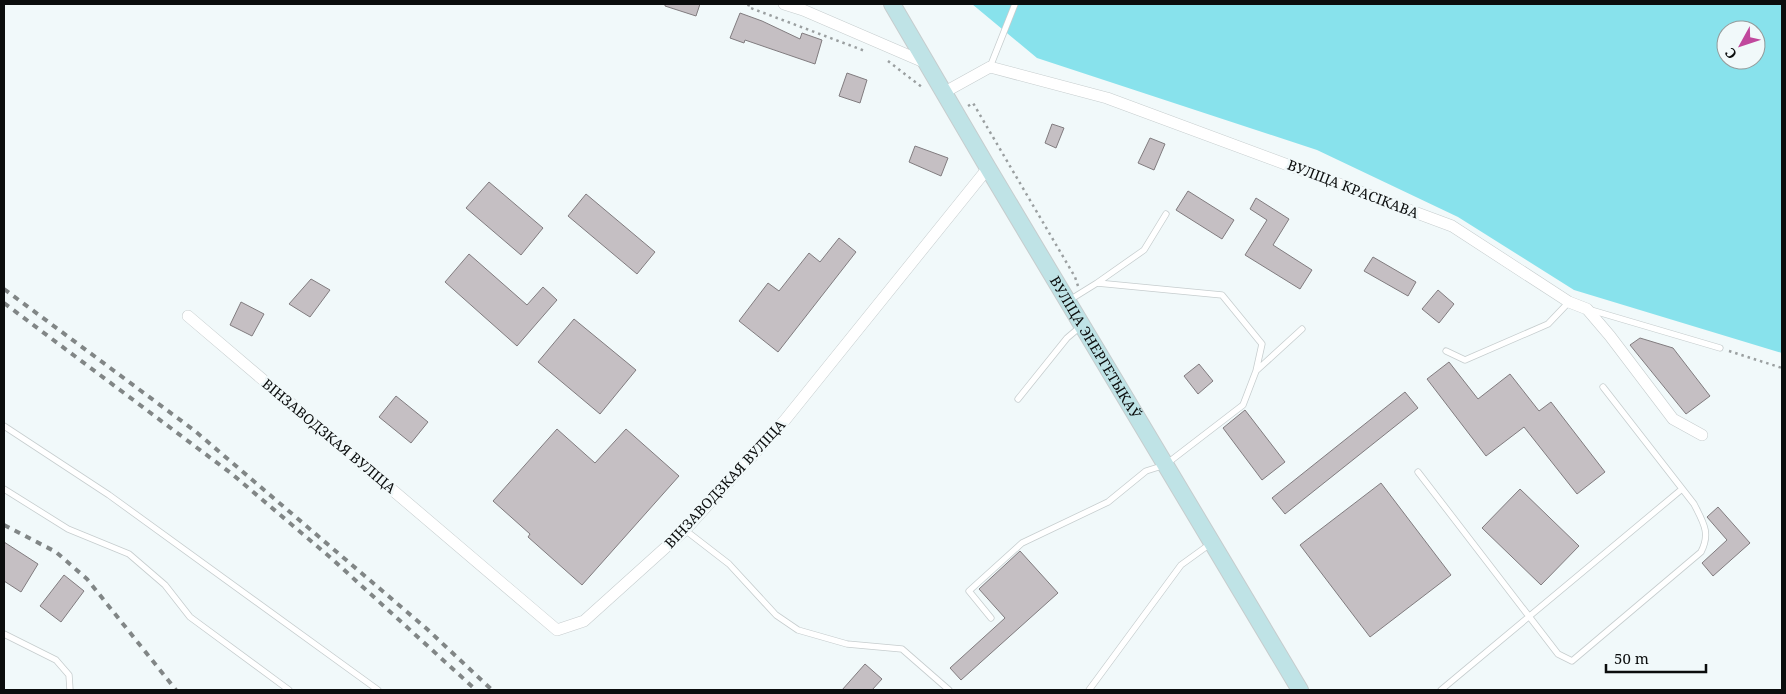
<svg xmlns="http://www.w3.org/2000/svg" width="1786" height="694" viewBox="0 0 1786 694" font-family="'Noto Serif',serif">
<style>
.green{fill:#88e2ec;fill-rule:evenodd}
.building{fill:#c5bfc3;stroke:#817c7f}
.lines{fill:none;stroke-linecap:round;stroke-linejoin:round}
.lane-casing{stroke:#c6cdce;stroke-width:7}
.street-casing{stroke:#c6cdce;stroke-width:12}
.secondary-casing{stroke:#c6cdce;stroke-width:18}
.path{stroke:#9a9fa0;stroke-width:2.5;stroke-dasharray:2.5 4;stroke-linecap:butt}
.lane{stroke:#fff;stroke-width:5.5}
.street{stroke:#fff;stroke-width:11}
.secondary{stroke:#bfe3e6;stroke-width:16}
.rail{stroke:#818686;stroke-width:4;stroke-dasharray:6 6;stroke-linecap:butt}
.labels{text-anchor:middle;stroke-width:5;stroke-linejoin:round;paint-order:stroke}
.street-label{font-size:14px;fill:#0b0d0d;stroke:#f1f9fa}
</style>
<rect width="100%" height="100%" fill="#f1f9fa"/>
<!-- green -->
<path class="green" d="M972,4H1782V353L1574,290L1458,217L1317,150L1037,58ZM1726,30H1756V60H1726Z"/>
<!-- building -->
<path class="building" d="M665,4H700L696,16L665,6Z
M740,13L762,21L800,39L802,33L822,40L815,64L745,40L744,43L730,38Z
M847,73L867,80L860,103L839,96Z
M1052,124L1064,128L1056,148L1045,143Z
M1150,138L1165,144L1154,170L1138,163Z
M915,146L948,158L941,176L909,162Z
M489,182L543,228L521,255L466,208Z
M1188,191L1234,220L1222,239L1176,210Z
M586,194L655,252L637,274L568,216Z
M1256,198L1289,219L1273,245L1312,270L1300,289L1245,255L1267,220L1250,209Z
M839,238L856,252L778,352L739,321L768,283L779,291L809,253L820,262Z
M469,254L527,305L543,287L557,300L517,346L445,282Z
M1373,257L1416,282L1408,296L1364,271Z
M311,279L330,290L310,317L289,304Z
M1438,290L1454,304L1439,323L1422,309Z
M241,302L264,314L252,336L230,325Z
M574,319L636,370L600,414L538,362Z
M1640,338L1673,348L1710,396L1686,414L1630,345Z
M1449,362L1478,399L1510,374L1539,411L1551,402L1605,472L1577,494L1524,427L1486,456L1427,379Z
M1199,364L1213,381L1198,394L1184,376Z
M1405,392L1418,408L1285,514L1272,498Z
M396,396L428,422L411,443L379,417Z
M1245,410L1285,462L1262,480L1223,428Z
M557,429L595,463L626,429L679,476L582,585L528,537L530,534L493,501Z
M1381,483L1451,575L1370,637L1300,545Z
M1520,489L1579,546L1541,585L1482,528Z
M1718,507L1750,543L1713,576L1702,563L1727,540L1707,517Z
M4,542L38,564L21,592L4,581Z
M1020,551L1058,593L961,680L950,668L1005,618L979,589Z
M64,575L84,591L61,622L40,606Z
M865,664L882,679L872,690H842Z"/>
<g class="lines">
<defs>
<path id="lane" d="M990,67L1015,4
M1097,283L1144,250L1166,214
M1068,301L1097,283L1222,295L1262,344L1256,371
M1591,310L1720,348
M1446,351L1465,360L1548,324L1569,302
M1018,399L1067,338L1080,327
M4,426L109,495L378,690
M1418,472L1558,654L1572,661L1701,552C1711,533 1703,522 1694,504L1603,387
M4,489L68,529L129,554L165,585L190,617L289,690
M685,530L729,564L776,615L798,630L847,644L902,649L949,690
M991,618L969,591L1022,543L1108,502L1146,471L1165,465L1243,405L1256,371L1302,329
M4,634L56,660L69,675L70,690
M1089,690L1181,565L1210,544
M1441,690L1682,489"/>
<path id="street" d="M784,4L803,10L926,63
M943,93L990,67L1107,98L1452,226L1569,302L1587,309L1610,336L1673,419L1702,435
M188,316L557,630L584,621L685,530L785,420L988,168"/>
<g id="secondary">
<path id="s1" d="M892,4L988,168L1300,690"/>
</g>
</defs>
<!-- lane casing -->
<use href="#lane" class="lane-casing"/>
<!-- street casing -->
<use href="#street" class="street-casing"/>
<!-- secondary casing -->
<use href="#secondary" class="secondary-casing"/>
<!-- path -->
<path class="path" d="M749,4L748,7L865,51
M888,61L923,88
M968,106L973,103L1075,277L1078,286
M1729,351L1782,368"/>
<!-- lane -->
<use href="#lane" class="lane"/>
<!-- street -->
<use href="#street" class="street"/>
<!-- secondary -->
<use href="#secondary" class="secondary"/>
<!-- rail -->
<path class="rail" d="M4,289L195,431L427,629L492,690
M4,303L232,474L331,558L476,690
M4,525L56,552L87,579L176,690"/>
</g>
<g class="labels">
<!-- street labels -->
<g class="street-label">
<text transform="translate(1353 189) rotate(21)" y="5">ВУЛІЦА КРАСІКАВА</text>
<text dy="5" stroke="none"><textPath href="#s1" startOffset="399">ВУЛІЦА ЭНЕРГЕТЫКАЎ</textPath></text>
<text transform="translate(329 436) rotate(40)" y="5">ВІНЗАВОДЗКАЯ ВУЛІЦА</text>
<text transform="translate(725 484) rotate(-47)" y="5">ВІНЗАВОДЗКАЯ ВУЛІЦА</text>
</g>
</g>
<!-- border -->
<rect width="1786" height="694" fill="none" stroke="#0b0d0d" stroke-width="10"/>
<!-- north arrow -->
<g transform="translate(1741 45) rotate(230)"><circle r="24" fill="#f1f9fa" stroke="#959b9b"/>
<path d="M0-4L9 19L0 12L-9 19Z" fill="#c0489d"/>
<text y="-8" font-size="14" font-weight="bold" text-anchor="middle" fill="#0b0d0d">С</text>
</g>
<!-- scale -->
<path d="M1606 664v8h100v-8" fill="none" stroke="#0b0d0d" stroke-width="2.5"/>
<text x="1614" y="664" font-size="15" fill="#0b0d0d" stroke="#f1f9fa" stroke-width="4" paint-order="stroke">50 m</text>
</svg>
